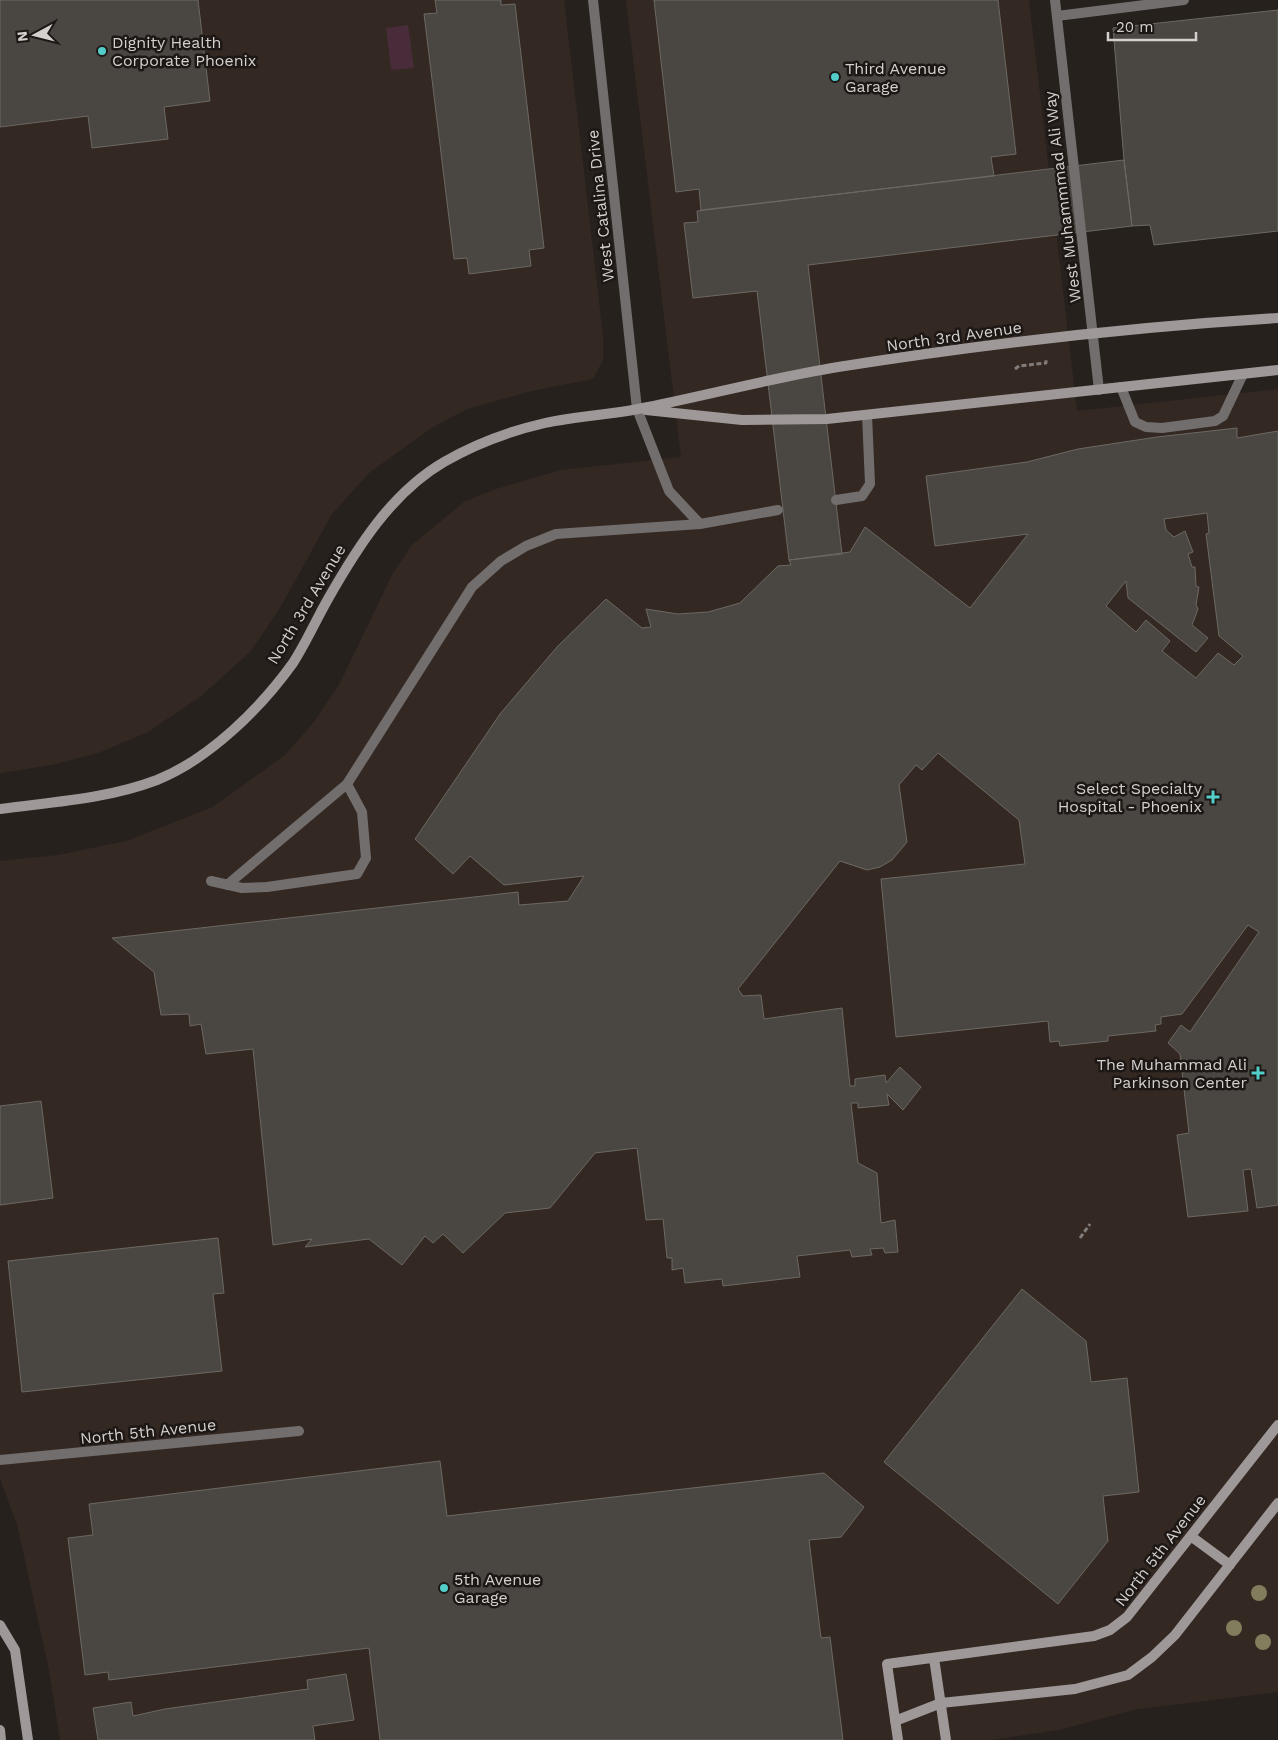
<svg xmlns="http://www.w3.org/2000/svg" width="1278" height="1740" viewBox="0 0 1278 1740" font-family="'Work Sans',sans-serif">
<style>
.built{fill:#342823}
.water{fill:#492c39}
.building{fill:#4a4641;stroke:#6c6862;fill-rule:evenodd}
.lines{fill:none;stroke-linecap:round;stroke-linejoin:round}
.path{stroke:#817c79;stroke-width:3;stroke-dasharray:5 2.5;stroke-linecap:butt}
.lane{stroke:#716e6d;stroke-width:10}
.street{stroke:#716e6d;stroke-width:10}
.secondary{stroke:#9e9998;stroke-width:10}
.tree{fill:#827d5c}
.poi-dot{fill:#53cdc9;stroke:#1d1815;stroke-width:2}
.labels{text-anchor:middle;stroke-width:5;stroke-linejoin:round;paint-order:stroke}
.poi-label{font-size:16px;fill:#d4d0ce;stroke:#1d1815;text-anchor:start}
.street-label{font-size:16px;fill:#d4d0ce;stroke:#1d1815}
</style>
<rect width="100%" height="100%" fill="#27211e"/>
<!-- built -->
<path class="built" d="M0,0H564L603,336V360L593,379L531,391L467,409L433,427L369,473L332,514L280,608L250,652L201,696L148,732L98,753L52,765L0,773Z
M626,0H1029L1077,411L1278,389V1692L1138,1709L1058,1730L991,1740H60L49,1670L17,1524L0,1479V861L58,855L126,841L213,807L285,755L313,723L339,685L392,575L412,545L464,502L496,489L561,470L681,457Z"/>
<!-- water -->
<path class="water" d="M408,25L414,68L391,70L386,28Z"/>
<!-- building -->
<path class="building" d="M0,0H198L210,101L164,107L168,139L92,148L88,116L0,127Z
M435,0H501V5L515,4L544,248L529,250L531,266L469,274L467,258L454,259L424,14L437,13Z
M654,0H998L1016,154L991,157L994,176L701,210L699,189L676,192Z
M1278,10V231L1154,245L1150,225L1132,226L1124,160L1113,28Z
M1124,160L1132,226L808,265L842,554L789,560L757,291L693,298L684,223L698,222L697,211Z
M1237,428V438L1278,431V1205L1257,1208L1251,1169L1243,1170L1248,1211L1188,1217L1177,1135L1189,1133L1180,1054L1168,1043L1181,1025L1190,1032L1259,932L1248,925L1182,1014L1161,1017V1024L1155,1025L1156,1031L1108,1036V1041L1060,1046L1059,1041L1050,1042L1048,1021L896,1037L881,879L1025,864L1019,820L938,753L922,770L916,765L899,785L907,842L892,860L880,867L867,870L840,861L738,989L743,996L761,995L764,1019L842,1008L850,1086H855V1079L885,1075L886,1083L900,1067L921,1087L903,1110L887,1094L889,1105L858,1108V1103H851L858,1163L877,1173L881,1223L895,1220L898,1252L885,1253L883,1248L870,1249L872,1255L852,1257L850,1250L797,1256L800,1277L723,1286L722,1279L685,1283L683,1268L672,1270V1258H667L663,1219L646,1220L637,1148L595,1153L550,1208L505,1213L463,1253L443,1234L433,1243L425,1236L402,1265L369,1239L305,1247L312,1239L273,1245L253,1049L206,1054L201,1024L190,1026L189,1014L161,1015L154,972L112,938L518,892L519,905L568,901L584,876L504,885L470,856L453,874L415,839L500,714L557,647L606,599L642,628L651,627L646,609L678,614L708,612L740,603L778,566L791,565L789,560L850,552L865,527L970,608L1028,534L935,546L926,476L1027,462L1078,449L1157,437ZM1207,513L1209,533L1206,534L1219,636L1243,656L1234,665L1218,653L1196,678L1162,651L1170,641L1146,620L1136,632L1106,606L1126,581L1128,598L1196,652L1208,638L1192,625L1198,609L1196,605L1199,587L1196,586L1195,567H1192L1188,554L1193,552L1185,531L1174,537L1166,530L1164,519Z
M41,1101L53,1198L0,1205V1106Z
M218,1238L224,1293L213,1294L222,1371L22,1392L8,1261Z
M1022,1289L1086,1341L1091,1382L1127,1378L1139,1492L1103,1496L1108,1541L1058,1604L884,1462Z
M440,1461L447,1516L824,1473L864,1507L841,1537L809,1540L821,1638L830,1637L843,1740H380L369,1648L109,1680L108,1672L85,1675L68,1538L93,1535L89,1504Z
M346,1674L354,1720L313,1726L315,1740H98L93,1708L131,1702L133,1716L165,1709L308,1689L307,1680Z"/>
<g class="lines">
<!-- path -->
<path class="path" d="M1015,369L1019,366L1046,363V358
M1080,1238L1090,1224"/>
<!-- lane -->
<path class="lane" d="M1057,16L1184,0
M1121,387L1135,422L1146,427L1162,428L1215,421L1223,416L1243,374
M637,409L669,491L700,524L778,510
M836,500L862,496L870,484L867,415
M211,881L242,888L267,887L357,874L366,858L362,812L347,784
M227,885L347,784L472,587L501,561L526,546L556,534L700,524"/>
<!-- street -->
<path class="street" d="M593,0L637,409
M1055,0L1099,390
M0,1460L299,1431"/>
<!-- secondary -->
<path class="secondary" d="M646,410L742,420L827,419L1278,370
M0,809C52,802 107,799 157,780C209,759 260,709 293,663C306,643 316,620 328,599C357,548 391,493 444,462C475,444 510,431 545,423C576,416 608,415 638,409C705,396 771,378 838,367C984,344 1131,327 1278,318
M1192,1537L1230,1565
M0,1625L15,1650L28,1740
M934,1658L946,1740
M895,1721L941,1703L1075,1689L1128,1675L1152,1657L1175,1635L1278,1503
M0,1730L1,1740
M898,1740L887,1664L1094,1636L1110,1630L1127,1617L1278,1425"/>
</g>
<!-- trees -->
<g class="tree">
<circle cx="1259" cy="1593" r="8"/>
<circle cx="1234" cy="1628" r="8"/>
<circle cx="1263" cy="1642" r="8"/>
</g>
<!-- markers -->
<g class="poi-dot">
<circle cx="102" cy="51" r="5"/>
<circle cx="835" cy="77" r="5"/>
<path d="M1210.5 789.5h5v5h5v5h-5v5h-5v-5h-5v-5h5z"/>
<path d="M1255.5 1065.5h5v5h5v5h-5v5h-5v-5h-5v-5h5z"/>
<circle cx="444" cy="1588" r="5"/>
</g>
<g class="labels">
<!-- poi labels -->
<g class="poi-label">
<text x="112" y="48">Dignity Health<tspan x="112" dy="18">Corporate Phoenix</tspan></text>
<text x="845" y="74">Third Avenue<tspan x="845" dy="18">Garage</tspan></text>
<text x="1202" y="794" text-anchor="end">Select Specialty<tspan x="1202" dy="18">Hospital - Phoenix</tspan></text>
<text x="1247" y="1070" text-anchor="end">The Muhammad Ali<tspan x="1247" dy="18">Parkinson Center</tspan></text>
<text x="454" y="1585">5th Avenue<tspan x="454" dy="18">Garage</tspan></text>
</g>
<!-- street labels -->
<g class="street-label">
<text transform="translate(1062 197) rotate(-97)" y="6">West Muhammmad Ali Way</text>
<text transform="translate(600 206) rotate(-96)" y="6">West Catalina Drive</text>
<text transform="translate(954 336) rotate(-8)" y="6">North 3rd Avenue</text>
<text transform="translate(306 604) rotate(-59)" y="6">North 3rd Avenue</text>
<text transform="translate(148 1431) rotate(-6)" y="6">North 5th Avenue</text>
<text transform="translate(1160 1550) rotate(-52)" y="6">North 5th Avenue</text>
</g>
</g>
<!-- north arrow -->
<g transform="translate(35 35) rotate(263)" stroke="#1d1815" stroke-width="4" paint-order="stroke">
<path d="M0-4L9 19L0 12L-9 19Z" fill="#d4d0ce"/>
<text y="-8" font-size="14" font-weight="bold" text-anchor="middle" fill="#d4d0ce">N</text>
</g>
<!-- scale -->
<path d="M1108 32v8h88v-8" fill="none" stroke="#d4d0ce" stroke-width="2.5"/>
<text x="1116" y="32" font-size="15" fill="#d4d0ce" stroke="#1d1815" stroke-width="4" paint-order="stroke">20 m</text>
</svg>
